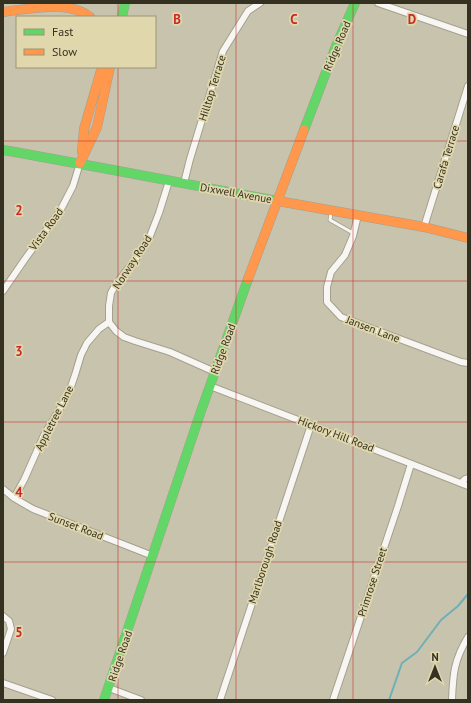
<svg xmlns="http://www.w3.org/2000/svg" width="471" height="703" viewBox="0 0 471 703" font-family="'PT Sans',sans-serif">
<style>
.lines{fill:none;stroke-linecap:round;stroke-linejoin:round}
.stream{stroke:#6eafb8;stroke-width:2}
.lane-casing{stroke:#a4a08f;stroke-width:4.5}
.street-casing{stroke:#a4a08f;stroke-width:8}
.fast-casing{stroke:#a4a08f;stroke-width:10}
.slow-casing{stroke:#a4a08f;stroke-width:10}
.lane{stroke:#f7f6f3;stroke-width:3}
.street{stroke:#f7f6f3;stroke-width:6}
.fast{stroke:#63d668;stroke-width:9}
.slow{stroke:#ff974d;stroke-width:9}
.grid{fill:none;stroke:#c62927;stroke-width:1;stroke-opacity:0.55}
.labels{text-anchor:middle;stroke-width:3.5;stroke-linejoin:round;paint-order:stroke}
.street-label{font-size:11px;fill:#353120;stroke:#e1d7ad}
.grid-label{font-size:13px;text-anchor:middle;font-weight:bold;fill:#c62927;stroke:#e1d7ad;stroke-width:3.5;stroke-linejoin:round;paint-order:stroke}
</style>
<rect width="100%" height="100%" fill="#c8c3ad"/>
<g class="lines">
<!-- stream -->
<path class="stream" d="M389,700L402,663L417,652L441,620L458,606L468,594"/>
<defs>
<path id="lane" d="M331,212L330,220L353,233"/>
<path id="street" d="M378,3L468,34
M169,181L159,213L150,236L138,256L116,284L111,293L109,306V322L116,331L124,337L135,341L170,352L215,372
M184,183L190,159L223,51L248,11L260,3
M358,215L353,236L345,255L331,272L327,287V302L341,317L461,362L468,363
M424,227L468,86
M3,291L25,259L60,211L73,186L80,163
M210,386L399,459L468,486
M461,483L465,479L468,478
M3,489L14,498L33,509L153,556
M14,498L24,480L44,435L68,395L75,375L81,355L87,343L99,329L109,322
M3,616L9,621L11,629L3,653
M3,683L52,700
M109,688L141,700
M220,700L311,425
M333,700L398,506L411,464
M452,700C453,674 454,660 468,637"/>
<path id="fast" d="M122,17L125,3
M304,130L336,46L355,3
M3,150C95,166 186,184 278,201
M104,700L201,411L248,279"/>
<path id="slow" d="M3,12C25,9 61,2 82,12C85,13 87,15 90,17
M82,152L84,129L102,67
M80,163L97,127L110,67
M278,201L424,227L468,238
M248,279L304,130"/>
</defs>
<!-- lane casing -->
<use href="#lane" class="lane-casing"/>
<!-- street casing -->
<use href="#street" class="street-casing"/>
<!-- fast casing -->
<use href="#fast" class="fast-casing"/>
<!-- slow casing -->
<use href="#slow" class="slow-casing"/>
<!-- lane -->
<use href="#lane" class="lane"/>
<!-- street -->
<use href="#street" class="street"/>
<!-- fast -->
<use href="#fast" class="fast"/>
<!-- slow -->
<use href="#slow" class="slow"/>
</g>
<!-- grid -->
<path class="grid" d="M118,3V17M236,3V700M353,3V700M118,67V700M3,141H468M3,281H468M3,422H468M3,562H468"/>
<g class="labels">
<!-- street labels -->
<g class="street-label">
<text transform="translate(337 46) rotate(-67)" y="4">Ridge Road</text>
<text transform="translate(212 88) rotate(-73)" y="4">Hilltop Terrace</text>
<text transform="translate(446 157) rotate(-73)" y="4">Carafa Terrace</text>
<text transform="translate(236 193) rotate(10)" y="4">Dixwell Avenue</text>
<text transform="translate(46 229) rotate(-54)" y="4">Vista Road</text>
<text transform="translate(132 262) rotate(-57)" y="4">Norway Road</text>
<text transform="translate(373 329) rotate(21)" y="4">Jansen Lane</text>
<text transform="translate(223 349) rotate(-70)" y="4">Ridge Road</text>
<text transform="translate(54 418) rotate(-63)" y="4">Appletree Lane</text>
<text transform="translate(336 434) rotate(21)" y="4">Hickory Hill Road</text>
<text transform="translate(76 526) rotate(21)" y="4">Sunset Road</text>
<text transform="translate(265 562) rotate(-72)" y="4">Marlborough Road</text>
<text transform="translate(372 582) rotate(-72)" y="4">Primrose Street</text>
<text transform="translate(120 656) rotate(-71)" y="4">Ridge Road</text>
</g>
</g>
<g class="grid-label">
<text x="177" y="24">B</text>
<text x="294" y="24">C</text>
<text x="412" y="24">D</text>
<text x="19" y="215">2</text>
<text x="19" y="356">3</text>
<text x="19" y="497">4</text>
<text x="19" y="637">5</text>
</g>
<!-- border -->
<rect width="471" height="703" fill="none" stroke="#353120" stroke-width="8"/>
<!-- legend -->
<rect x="16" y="16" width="140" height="52" fill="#e1d7ad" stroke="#9c9575"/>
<rect x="24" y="29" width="20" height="6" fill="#63d668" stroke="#9c9575"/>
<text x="52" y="36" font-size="12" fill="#353120">Fast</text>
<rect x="24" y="49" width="20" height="6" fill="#ff974d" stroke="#9c9575"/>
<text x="52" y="56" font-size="12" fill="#353120">Slow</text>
<!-- north arrow -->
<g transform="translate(435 667)" stroke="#e1d7ad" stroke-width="3" paint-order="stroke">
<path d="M0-3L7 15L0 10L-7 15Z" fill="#353120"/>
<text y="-6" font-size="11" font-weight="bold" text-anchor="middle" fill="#353120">N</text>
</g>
</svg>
